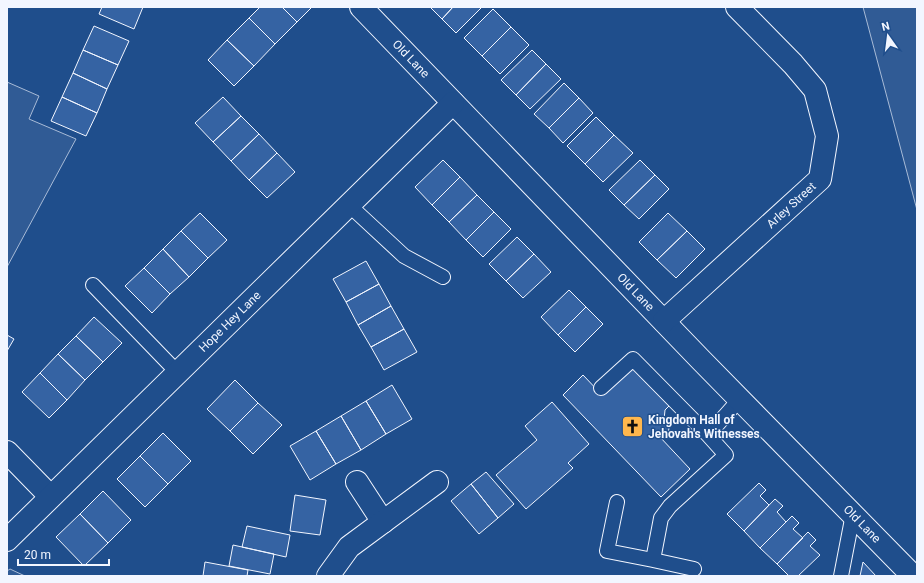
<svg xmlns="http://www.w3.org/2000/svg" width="924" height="583" viewBox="0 0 924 583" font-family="Roboto,sans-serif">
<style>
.green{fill:#305b95;stroke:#a8bbd7}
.building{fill:#3563a3;stroke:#f2f6ff}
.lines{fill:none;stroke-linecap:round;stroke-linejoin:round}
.service-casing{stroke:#f2f6ff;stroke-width:16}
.minor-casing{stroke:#f2f6ff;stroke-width:24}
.service{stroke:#1f4e8c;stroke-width:14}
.minor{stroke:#1f4e8c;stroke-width:22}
.labels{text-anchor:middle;stroke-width:3;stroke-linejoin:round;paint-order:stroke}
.street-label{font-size:12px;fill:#f2f6ff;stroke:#1f4e8c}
.poi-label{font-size:12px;font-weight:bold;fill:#f2f6ff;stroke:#1f4e8c;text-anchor:start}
</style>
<rect width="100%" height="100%" fill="#1f4e8c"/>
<!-- green -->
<path class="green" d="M863,7H917V210Z
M7,82L39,96L29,119L76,139L7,267Z
M10,569L25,576H7V571Z"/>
<!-- building -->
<path class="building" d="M102,7H143L134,29L99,14Z
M260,7H282L297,22L275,44L249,18Z
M282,7H312L297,22Z
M430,7H453L442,19Z
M453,7H482L456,33L442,19Z
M493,9L511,27L482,56L464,38Z
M249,18L275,44L254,66L227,40Z
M94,26L129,41L118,65L83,50Z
M511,27L529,45L500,74L482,56Z
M227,40L254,66L234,86L208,60Z
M83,50L118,65L107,89L73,73Z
M532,50L546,64L516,95L501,80Z
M546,64L561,79L530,109L516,95Z
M73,73L107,89L97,113L62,97Z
M564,83L579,98L549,128L534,114Z
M62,97L97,113L86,136L51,121Z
M223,97L241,116L213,142L195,123Z
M579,98L593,113L563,143L549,128Z
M241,116L259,134L231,161L213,142Z
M596,117L614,135L585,164L567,146Z
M259,134L277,153L249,180L231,161Z
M614,135L633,153L603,182L585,164Z
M277,153L295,172L267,198L249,180Z
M443,160L460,177L432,205L415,187Z
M640,160L655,175L624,205L609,190Z
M655,175L669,189L639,219L624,205Z
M460,177L477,195L449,222L432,205Z
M477,195L494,212L466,240L449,222Z
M494,212L511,229L483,257L466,240Z
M200,213L227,240L208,258L181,231Z
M668,213L687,231L657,260L639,242Z
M181,231L208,258L189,277L163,249Z
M687,231L705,249L676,278L657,260Z
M517,237L534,254L506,281L489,264Z
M163,249L189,277L170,294L144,268Z
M534,254L551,272L523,298L506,281Z
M366,261L379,284L346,302L333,279Z
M144,268L170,294L152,313L125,286Z
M379,284L391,306L358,325L346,302Z
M569,290L586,307L558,335L541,317Z
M391,306L404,329L371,347L358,325Z
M586,307L603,324L575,352L558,335Z
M94,317L122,343L103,362L76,336Z
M404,329L417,352L384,370L371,347Z
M7,335L14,339L7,351Z
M76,336L103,362L85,380L58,354Z
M58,354L85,380L67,400L40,373Z
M631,367L669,406L665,410L664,420L670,421L668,435L659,434V436L690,469L661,497L563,395L583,375L602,395Z
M40,373L67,400L49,418L22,392Z
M235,380L258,403L230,431L207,409Z
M392,385L412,419L386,434L366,401Z
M366,401L386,434L361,450L341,416Z
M552,402L589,444L568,463L573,468L526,509L496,475L537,440L525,426Z
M258,403L282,425L253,454L230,431Z
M341,416L361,450L336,464L316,431Z
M316,431L336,464L310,480L290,446Z
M163,433L191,461L168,484L140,456Z
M140,456L168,484L145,507L117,479Z
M486,472L514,504L498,518L471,484Z
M759,483L766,490L760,496L769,505L744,531L727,514Z
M471,484L498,518L479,534L451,501Z
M103,491L131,520L108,543L80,514Z
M295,495L326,500L320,535L290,531Z
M775,499L783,506L777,512L786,522L760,548L744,531Z
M80,514L108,543L84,566L56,537Z
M792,516L799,523L793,529L803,538L777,564L760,548Z
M247,526L290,535L286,557L242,547Z
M808,532L816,540L810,546L820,555L798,576H789L777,564Z
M233,545L274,554L270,574L229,566Z
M205,562L248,570L247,576H203Z
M863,562L876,576H860Z"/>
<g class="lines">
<defs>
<path id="service" d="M349,205L404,256L443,277
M93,285L177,372
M601,388L633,359L708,435L739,400
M617,502L607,551L653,560
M694,569L653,560L661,518L670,506L726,455L708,435
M841,576L853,514"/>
<g id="minor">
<path id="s1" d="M361,7L701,360L913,576"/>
<path id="s2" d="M664,321L820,179L827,136L815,90L793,64L737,7"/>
<path d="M7,452L50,496"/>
<path d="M357,482L383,522"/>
<path id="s3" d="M7,540L453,103"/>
<path d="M328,576L349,547L437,482"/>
</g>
</defs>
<!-- service casing -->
<use href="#service" class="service-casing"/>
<!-- minor casing -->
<use href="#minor" class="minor-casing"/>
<!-- service -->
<use href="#service" class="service"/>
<!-- minor -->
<use href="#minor" class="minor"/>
</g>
<!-- icons -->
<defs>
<symbol id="church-square" viewBox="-11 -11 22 22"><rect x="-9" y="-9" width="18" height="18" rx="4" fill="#ffb74d" stroke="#1f4e8c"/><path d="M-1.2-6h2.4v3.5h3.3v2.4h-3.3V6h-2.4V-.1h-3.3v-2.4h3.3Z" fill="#111"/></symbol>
</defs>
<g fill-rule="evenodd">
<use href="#church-square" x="620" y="414" width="25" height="25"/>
</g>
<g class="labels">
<!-- street labels -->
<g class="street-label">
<text dy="4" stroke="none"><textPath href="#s1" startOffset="72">Old Lane</textPath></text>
<text dy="4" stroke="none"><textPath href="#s2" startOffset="172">Arley Street</textPath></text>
<text dy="4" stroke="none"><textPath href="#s1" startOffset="396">Old Lane</textPath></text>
<text dy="4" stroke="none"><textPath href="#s3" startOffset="312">Hope Hey Lane</textPath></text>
<text dy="4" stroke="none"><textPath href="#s1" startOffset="720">Old Lane</textPath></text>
</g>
<!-- poi labels -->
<g class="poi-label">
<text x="648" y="424">Kingdom Hall of<tspan x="648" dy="14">Jehovah's Witnesses</tspan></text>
</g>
</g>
<!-- border -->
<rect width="924" height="583" fill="none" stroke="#f2f6ff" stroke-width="16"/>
<!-- north arrow -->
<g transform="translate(888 36) rotate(346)" stroke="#1f4e8c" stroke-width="3" paint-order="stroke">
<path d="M0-3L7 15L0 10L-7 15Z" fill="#f2f6ff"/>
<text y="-6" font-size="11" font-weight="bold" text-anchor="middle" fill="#f2f6ff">N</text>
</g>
<!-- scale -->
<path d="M18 559v6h91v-6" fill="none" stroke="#f2f6ff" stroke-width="2"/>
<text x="24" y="559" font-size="12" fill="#f2f6ff" stroke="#1f4e8c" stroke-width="3" paint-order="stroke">20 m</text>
</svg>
